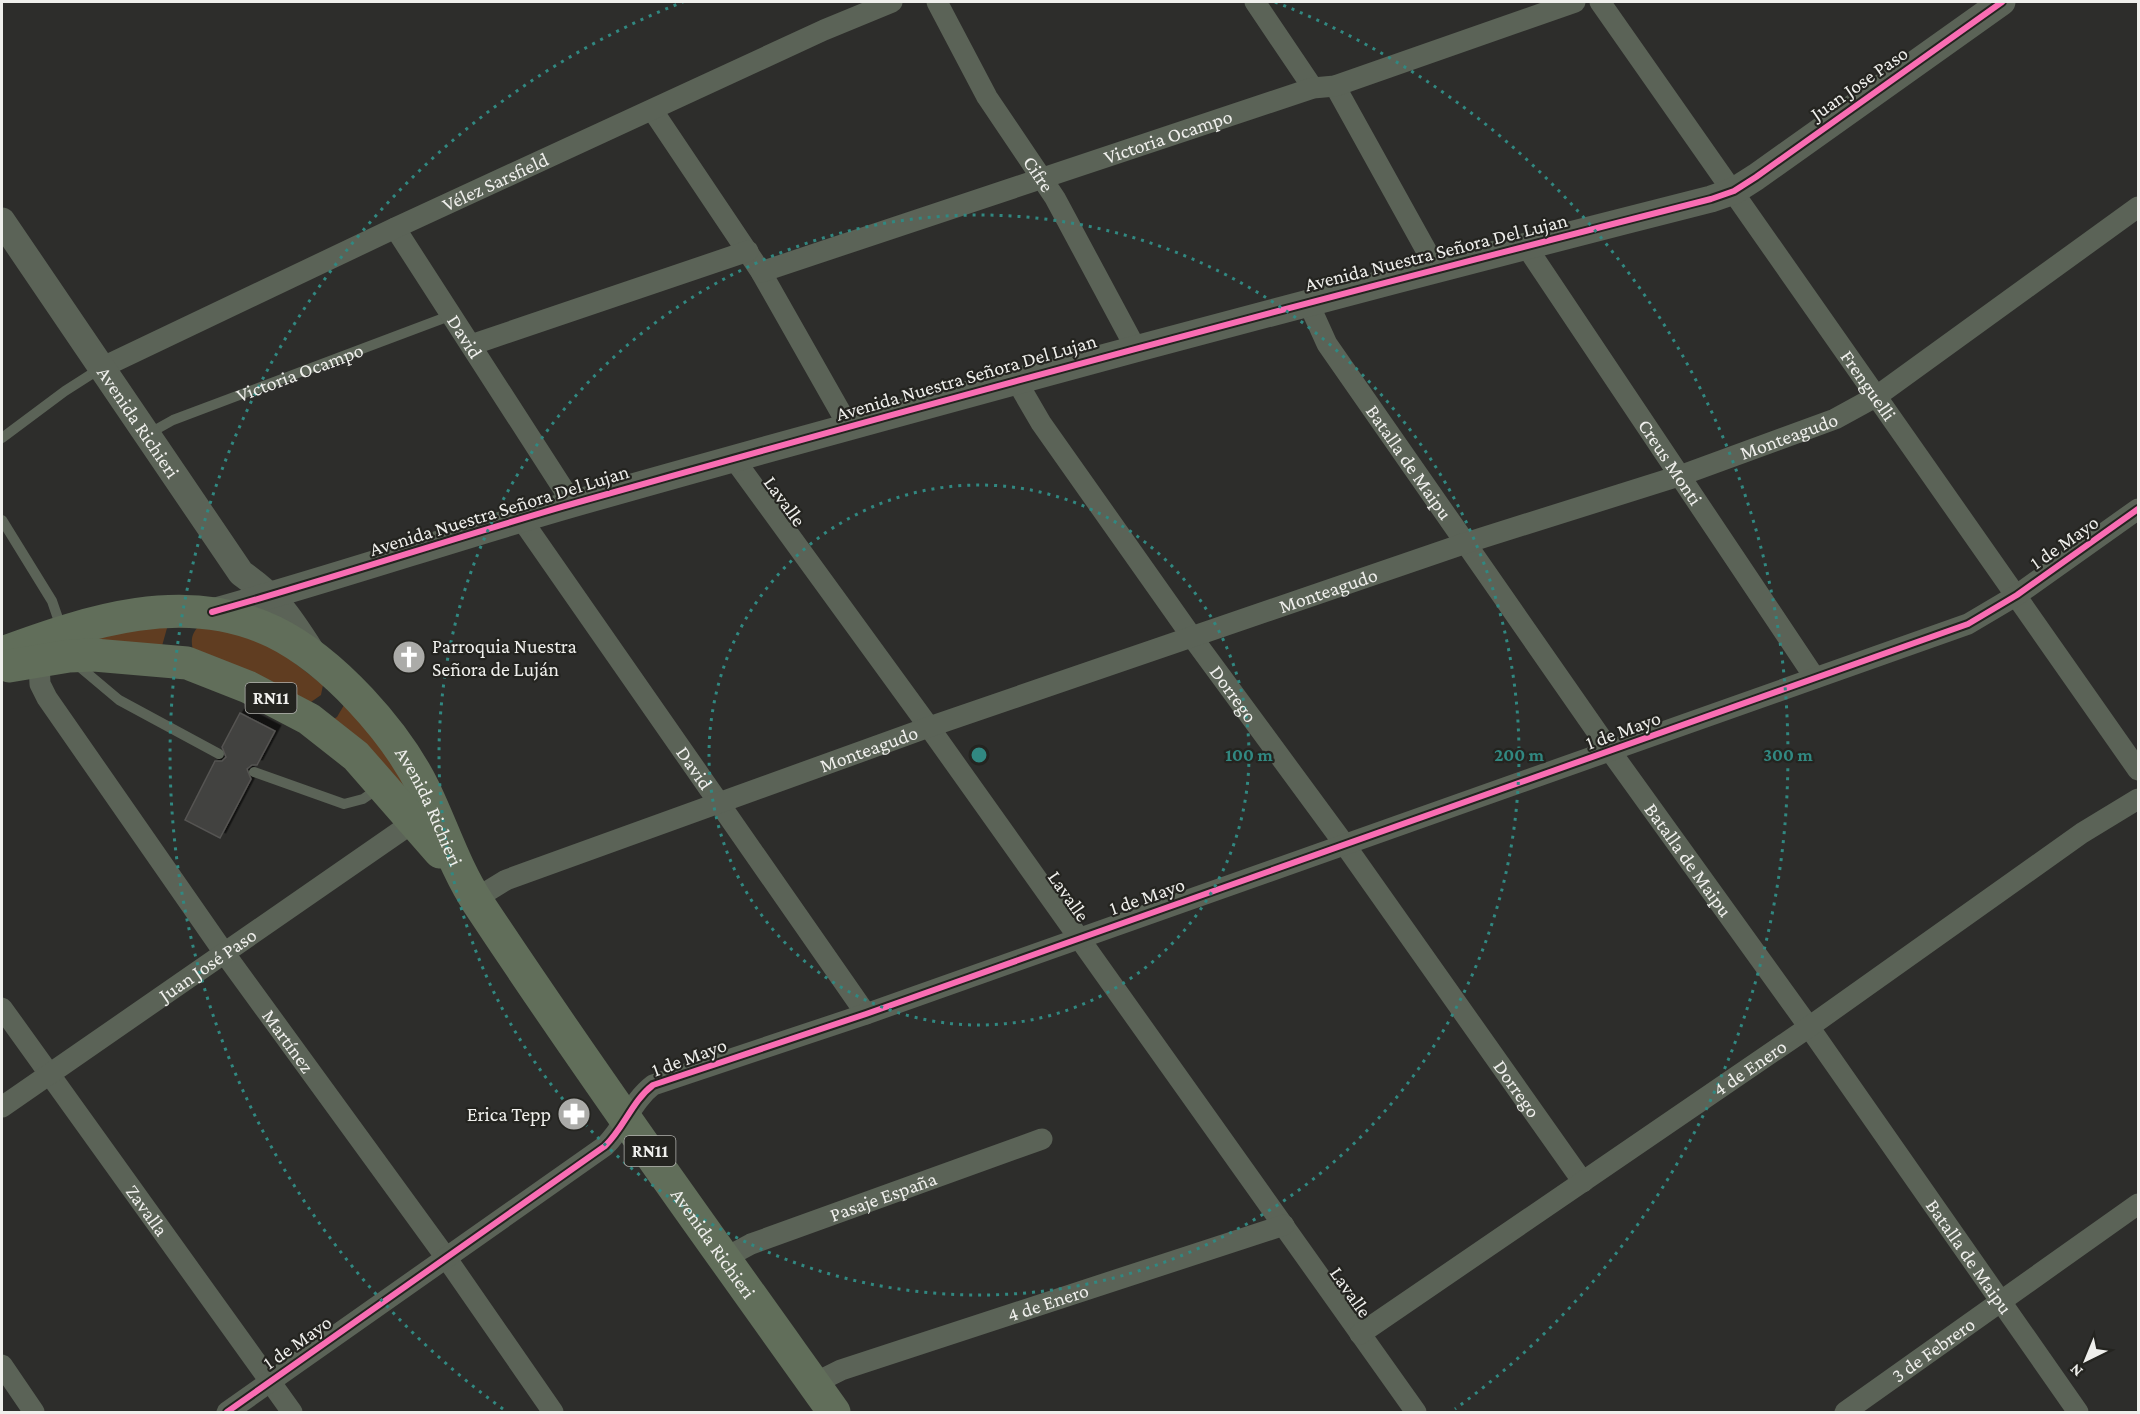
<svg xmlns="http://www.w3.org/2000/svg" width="2140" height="1414" viewBox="0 0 2140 1414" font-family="'Crimson Pro',serif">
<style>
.green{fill:#603d21}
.building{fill:#434240;stroke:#555452;stroke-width:1.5;filter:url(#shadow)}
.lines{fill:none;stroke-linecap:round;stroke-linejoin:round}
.service{stroke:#5b6357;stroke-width:10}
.minor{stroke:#5b6357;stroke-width:21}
.tertiary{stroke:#5b6357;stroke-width:27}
.primary{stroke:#616e5a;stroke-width:33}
.cycleway-casing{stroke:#242420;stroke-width:10}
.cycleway{stroke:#f96db3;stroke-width:6}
.ring{fill:none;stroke:#318881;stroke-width:3;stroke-dasharray:3 6}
.labels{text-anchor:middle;stroke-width:4.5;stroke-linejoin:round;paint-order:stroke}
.shield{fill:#242420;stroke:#b2b2af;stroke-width:1.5}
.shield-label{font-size:18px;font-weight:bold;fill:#efefec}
.street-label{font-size:20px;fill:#efefec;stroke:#242420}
.poi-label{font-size:20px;fill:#efefec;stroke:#242420;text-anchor:start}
.centre{fill:#318881;stroke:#242420;stroke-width:3}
.ring-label{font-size:18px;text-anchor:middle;font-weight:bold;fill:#318881;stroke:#242420;stroke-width:4.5;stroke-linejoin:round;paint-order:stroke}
</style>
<defs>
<filter id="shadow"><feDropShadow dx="5.5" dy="-5.5" stdDeviation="0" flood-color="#0009"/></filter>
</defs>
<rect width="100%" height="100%" fill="#2d2d2b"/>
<!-- green -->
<path class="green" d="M169,621L162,646L115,648L86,634Z
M201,624L260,636L323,685L321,695L311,702L300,704L195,656C190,642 190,634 201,624Z
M347,700L427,810L330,721L337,717Z"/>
<!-- building -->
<path class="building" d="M240,713L275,731L257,765H252L247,769L251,779L220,838L185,820L215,761H222L226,757L222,747Z"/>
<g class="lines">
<!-- service -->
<g class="service">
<path id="s1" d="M148,434L173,420L452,315"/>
<path d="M2,438L65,391L101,368"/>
<path d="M2,520L52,601L62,630"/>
<path d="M75,663L119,700L219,754"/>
<path d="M254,772L344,804L363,799L379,788"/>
</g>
<!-- minor -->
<g class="minor">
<path id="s2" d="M937,2L987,97L1055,198L1135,347"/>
<path d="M1255,2L1313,88"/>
<path id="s3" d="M1600,2L2138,770"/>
<path d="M1335,86L1436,268"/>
<path d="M653,111L761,272L849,427"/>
<path id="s4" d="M395,228L573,504"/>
<path id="s5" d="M1526,246L1815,678"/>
<path id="s6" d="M761,272L1313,88L1335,86L1575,2"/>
<path id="s7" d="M1308,302L1327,344L1611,752L1809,1027L2078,1412"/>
<path d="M471,345L748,251"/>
<path id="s8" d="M101,368L395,228L824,30L892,2"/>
<path id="s9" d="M1016,380L1041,423L1192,637L1345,845L1583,1182"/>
<path d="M734,459L929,727L1416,1412"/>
<path id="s10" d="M522,520L866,1014"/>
<path id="s11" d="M39,661L40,684L47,698L225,954L447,1259L553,1412"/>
<path id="s12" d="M475,899L506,880L929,727L1466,543L1682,475L1835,419L1877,396L2138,207"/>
<path id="s13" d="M2,1008L292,1412"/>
<path id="s14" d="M2,1107L415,821"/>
<path id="s15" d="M725,1258L751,1244L1042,1139"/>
<path id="s16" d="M1360,1334L1809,1027L2082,833L2138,799"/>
<path d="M2,1365L34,1412"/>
<path id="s17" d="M813,1384L841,1370L1284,1225"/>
<path d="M227,1412L605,1146C624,1128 632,1101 653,1085L866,1014L1968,624L2017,595L2138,509"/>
<path id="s18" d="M1845,1412L2138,1204"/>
</g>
<!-- tertiary -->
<g class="tertiary">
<path id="s19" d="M2,221L241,573C279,600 288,615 313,654"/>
<path d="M212,612C335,578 456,537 579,502C955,396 1332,295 1711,199L1734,191L1756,177L2002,2"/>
</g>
<!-- primary -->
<g class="primary">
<path id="s20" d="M2,653C89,621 185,589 274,632C333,661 396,732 424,789C442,826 455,868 478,903C592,1075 714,1244 834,1412"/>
<path d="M9,666L69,656L94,655L187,663L248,687L309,719L356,756L440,852"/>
</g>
<defs>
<path id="cycleway" d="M212,612C335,578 456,537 579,502C955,396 1332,295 1711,199L1734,191L1756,177L2002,2
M227,1412L605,1146C624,1128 632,1101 653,1085L866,1014L1968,624L2017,595L2138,509"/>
</defs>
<!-- cycleway casing -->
<use href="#cycleway" class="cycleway-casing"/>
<!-- cycleway -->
<use href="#cycleway" class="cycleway"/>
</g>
<!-- distance rings -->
<g class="ring">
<circle cx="979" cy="755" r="270"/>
<circle cx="979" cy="755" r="540"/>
<path d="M503 1409A809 809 0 0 1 683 2M1275 2A809 809 0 0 1 1455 1409"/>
</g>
<!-- icons -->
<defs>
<symbol id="church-disc" viewBox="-11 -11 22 22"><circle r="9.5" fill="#ababa8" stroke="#242420"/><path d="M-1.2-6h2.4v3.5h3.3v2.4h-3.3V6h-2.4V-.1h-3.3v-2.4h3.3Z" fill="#fff"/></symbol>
<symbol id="pharmacy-disc" viewBox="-11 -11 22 22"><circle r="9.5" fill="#ababa8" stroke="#242420"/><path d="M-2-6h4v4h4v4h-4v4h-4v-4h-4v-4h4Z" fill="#fff"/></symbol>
</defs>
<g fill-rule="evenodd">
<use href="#church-disc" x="390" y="638" width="38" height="38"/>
<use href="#pharmacy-disc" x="555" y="1095" width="38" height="38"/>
</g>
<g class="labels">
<!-- shield labels -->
<g class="shield">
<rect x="245.5" y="683" width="51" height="30" rx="4.5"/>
<rect x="624.5" y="1136" width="51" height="30" rx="4.5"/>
</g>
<g class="shield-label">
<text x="271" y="704">RN11</text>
<text x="650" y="1157">RN11</text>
</g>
<!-- street labels -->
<g class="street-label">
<text transform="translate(1859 83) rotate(-35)" y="7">Juan Jose Paso</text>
<text dy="7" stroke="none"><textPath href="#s6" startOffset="429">Victoria Ocampo</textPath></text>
<text dy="7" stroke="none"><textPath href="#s2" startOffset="200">Cifre</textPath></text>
<text dy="7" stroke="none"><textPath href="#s8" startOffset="436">Vélez Sarsfield</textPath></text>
<text transform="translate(1436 252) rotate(-14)" y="7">Avenida Nuestra Señora Del Lujan</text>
<text dy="7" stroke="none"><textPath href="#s4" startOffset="129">David</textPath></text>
<text dy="7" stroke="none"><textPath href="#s1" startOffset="164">Victoria Ocampo</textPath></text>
<text transform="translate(966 377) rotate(-16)" y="7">Avenida Nuestra Señora Del Lujan</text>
<text dy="7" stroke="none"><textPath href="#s3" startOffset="468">Frenguelli</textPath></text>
<text dy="7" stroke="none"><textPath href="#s19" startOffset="243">Avenida Richieri</textPath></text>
<text dy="7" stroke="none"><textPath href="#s12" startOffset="1394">Monteagudo</textPath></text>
<text dy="7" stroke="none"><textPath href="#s5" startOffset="260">Creus Monti</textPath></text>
<text dy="7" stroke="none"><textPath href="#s7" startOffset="190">Batalla de Maipu</textPath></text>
<text transform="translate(785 501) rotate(54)" y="7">Lavalle</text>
<text transform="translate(499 510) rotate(-17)" y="7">Avenida Nuestra Señora Del Lujan</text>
<text transform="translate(2064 542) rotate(-35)" y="7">1 de Mayo</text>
<text dy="7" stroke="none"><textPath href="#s12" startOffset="908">Monteagudo</textPath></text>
<text dy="7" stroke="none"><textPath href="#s9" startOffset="382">Dorrego</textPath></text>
<text transform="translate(1623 730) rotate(-20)" y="7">1 de Mayo</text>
<text dy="7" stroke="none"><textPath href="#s12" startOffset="422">Monteagudo</textPath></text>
<text dy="7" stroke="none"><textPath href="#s10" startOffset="302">David</textPath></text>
<text dy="7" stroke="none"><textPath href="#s20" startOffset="519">Avenida Richieri</textPath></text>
<text dy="7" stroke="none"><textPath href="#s7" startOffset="676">Batalla de Maipu</textPath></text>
<text transform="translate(1069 896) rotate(55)" y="7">Lavalle</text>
<text transform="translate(1147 896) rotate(-19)" y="7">1 de Mayo</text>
<text dy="7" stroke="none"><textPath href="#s14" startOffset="250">Juan José Paso</textPath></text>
<text dy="7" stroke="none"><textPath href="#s11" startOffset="458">Martínez</textPath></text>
<text transform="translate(689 1057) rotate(-20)" y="7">1 de Mayo</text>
<text dy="7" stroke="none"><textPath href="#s16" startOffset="472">4 de Enero</textPath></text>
<text dy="7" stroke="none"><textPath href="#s9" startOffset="868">Dorrego</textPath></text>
<text dy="7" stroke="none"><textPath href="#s15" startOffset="170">Pasaje España</textPath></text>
<text dy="7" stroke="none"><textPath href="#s13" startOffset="249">Zavalla</textPath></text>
<text dy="7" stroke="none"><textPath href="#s20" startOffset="1041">Avenida Richieri</textPath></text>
<text dy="7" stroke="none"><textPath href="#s7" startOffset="1162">Batalla de Maipu</textPath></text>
<text transform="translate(1351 1292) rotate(55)" y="7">Lavalle</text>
<text dy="7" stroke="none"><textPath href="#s17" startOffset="249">4 de Enero</textPath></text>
<text transform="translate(297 1342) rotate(-35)" y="7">1 de Mayo</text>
<text dy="7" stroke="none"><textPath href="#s18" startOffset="108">3 de Febrero</textPath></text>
</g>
<!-- poi labels -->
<g class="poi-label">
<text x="432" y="653">Parroquia Nuestra<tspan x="432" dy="23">Señora de Luján</tspan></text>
<text x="551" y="1121" text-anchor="end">Erica Tepp</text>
</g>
</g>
<circle cx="979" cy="755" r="9" class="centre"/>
<g class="ring-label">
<text x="1249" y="761">100 m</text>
<text x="1519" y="761">200 m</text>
<text x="1788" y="761">300 m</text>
</g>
<!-- border -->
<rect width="2140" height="1414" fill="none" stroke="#efefec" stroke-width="6"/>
<!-- north arrow -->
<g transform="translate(2086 1360) rotate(223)" stroke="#242420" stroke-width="4.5" paint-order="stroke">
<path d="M0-4.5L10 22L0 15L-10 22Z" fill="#efefec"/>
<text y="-9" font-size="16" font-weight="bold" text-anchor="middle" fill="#efefec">N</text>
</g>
</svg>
